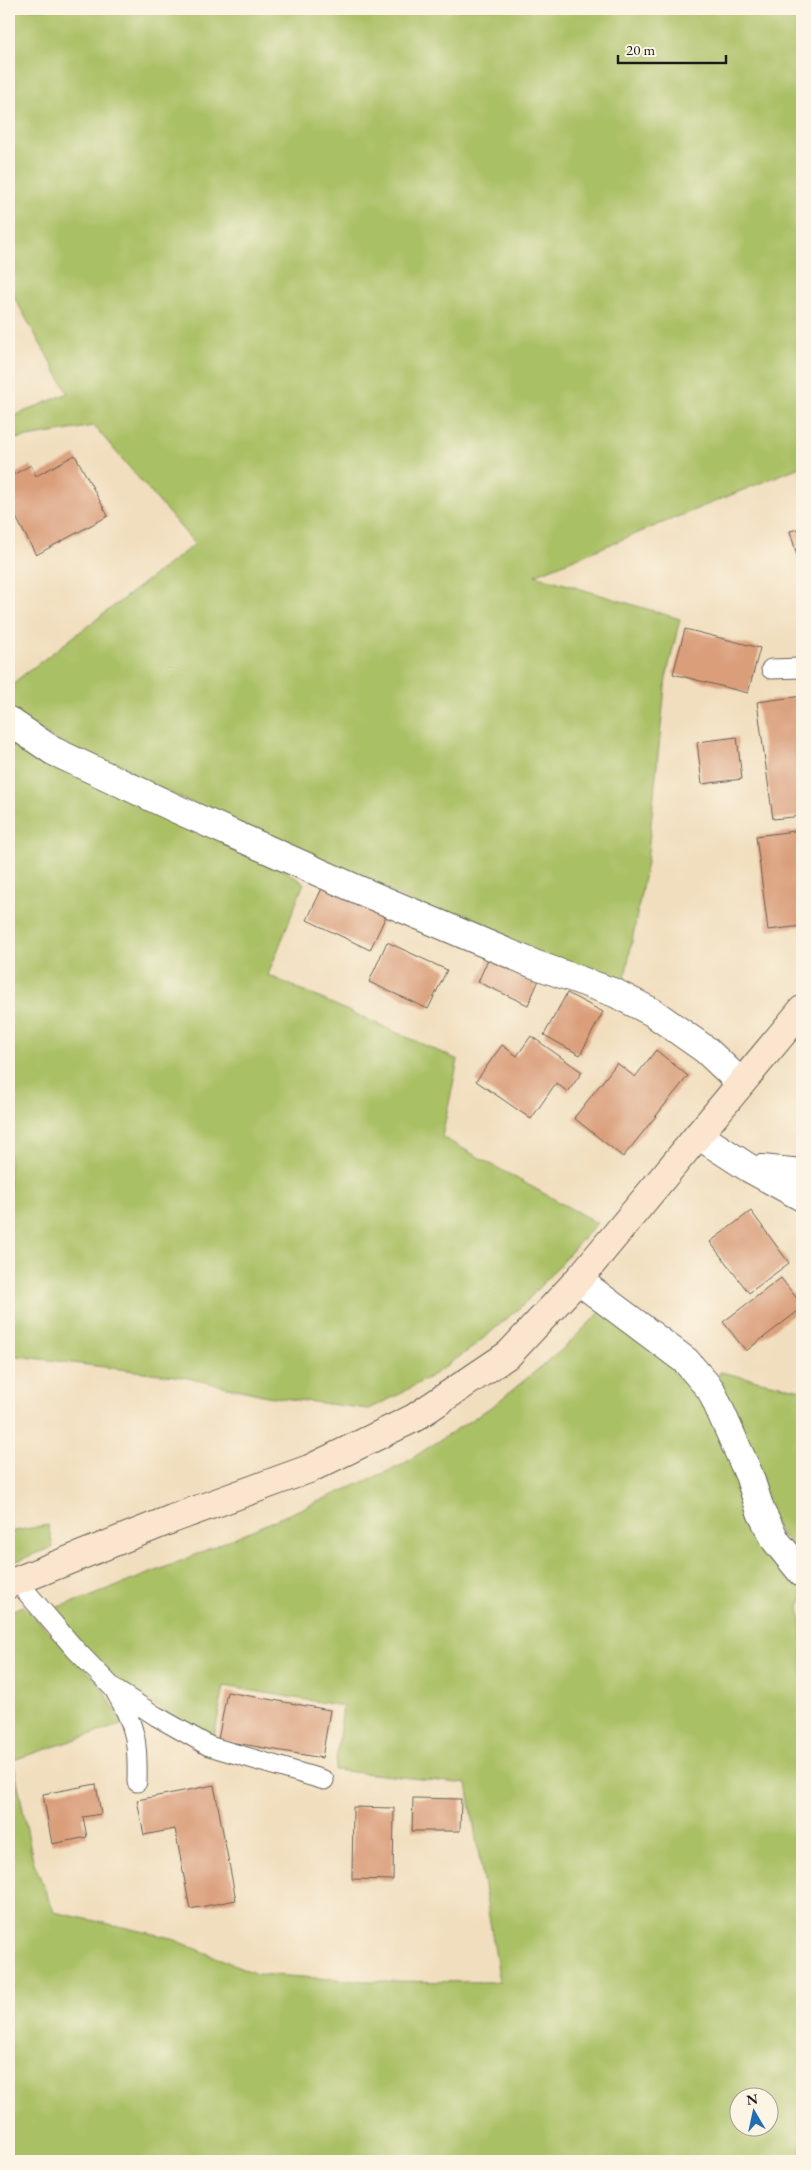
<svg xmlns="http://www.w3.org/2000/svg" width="811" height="2170" viewBox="0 0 811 2170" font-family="'EB Garamond',serif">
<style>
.green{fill:#aac065;stroke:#636e40;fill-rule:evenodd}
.building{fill:#da9e7a}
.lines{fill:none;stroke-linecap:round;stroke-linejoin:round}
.lane-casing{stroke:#676055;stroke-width:21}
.street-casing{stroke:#676055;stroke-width:30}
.secondary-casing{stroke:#676055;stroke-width:30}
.lane{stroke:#fff;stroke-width:19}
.street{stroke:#fff;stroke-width:28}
.secondary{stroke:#fbe5cf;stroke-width:28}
</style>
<rect width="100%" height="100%" fill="#fcf5e5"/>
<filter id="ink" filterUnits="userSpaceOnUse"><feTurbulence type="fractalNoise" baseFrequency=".02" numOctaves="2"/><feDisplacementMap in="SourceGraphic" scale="10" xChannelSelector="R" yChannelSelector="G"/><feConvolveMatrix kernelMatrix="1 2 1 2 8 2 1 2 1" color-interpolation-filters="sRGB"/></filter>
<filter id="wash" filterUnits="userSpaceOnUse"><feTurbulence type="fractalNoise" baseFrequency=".0096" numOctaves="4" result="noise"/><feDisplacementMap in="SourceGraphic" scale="20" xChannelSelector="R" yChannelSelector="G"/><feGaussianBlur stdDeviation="1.12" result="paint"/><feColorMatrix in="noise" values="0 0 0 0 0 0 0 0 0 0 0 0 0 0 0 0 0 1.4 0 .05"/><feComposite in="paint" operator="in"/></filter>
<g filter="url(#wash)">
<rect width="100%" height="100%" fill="#f1debe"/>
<!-- green -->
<path class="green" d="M9,9H802V466L535,575L680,619L666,678L647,862L624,983L519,950L68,747L9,712V686L195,544L94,426L9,440V418L68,393L9,288Z
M9,736L275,864L304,883L268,975L458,1060L442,1137L597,1223L525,1303L472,1348L436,1373L400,1394L368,1409L267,1396L183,1377L9,1355Z
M601,1311L683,1370L712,1409L802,1585V1600L799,1606L802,1627V2161H9V1611L24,1606L100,1684L123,1724L13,1760L33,1860L54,1912L168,1937L257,1974L363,1981L500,1982L467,1784L335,1770L343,1706L224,1686L214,1738L190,1728L108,1675L51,1609L92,1596L176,1563L400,1466L494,1405L564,1348ZM738,2098H768V2128H738Z
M720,1372L802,1390V1556L780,1534L714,1387Z
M48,1525L53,1547L9,1564V1532Z"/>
<g id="blocks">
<!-- building -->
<path class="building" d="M75,455L108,516L36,555L9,504V477L31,465L36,476Z
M802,528V573L790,531Z
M685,629L760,648L748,693L673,674Z
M802,696V816L773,819L757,702Z
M737,737L742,779L702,784L697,742Z
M802,830V926L768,930L756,836Z
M324,884L387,914L370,950L307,920Z
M387,942L447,970L428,1009L369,982Z
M489,957L539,980L528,1005L478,982Z
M567,993L603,1012L580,1055L544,1035Z
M531,1036L582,1072L568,1092L556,1083L531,1119L476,1081L502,1045L517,1056Z
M656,1050L688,1076L623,1157L574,1118L617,1063L635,1077Z
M751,1211L789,1263L749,1293L710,1242Z
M781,1278L802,1305V1308L746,1351L723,1322Z
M227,1692L330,1710L322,1758L218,1740Z
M96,1784L101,1814L83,1817L87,1837L52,1844L43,1794Z
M214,1785L236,1900L190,1909L175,1829L144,1835L137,1800Z
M413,1798L461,1799L460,1831H412Z
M353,1807L394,1808L393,1880L352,1879Z"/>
</g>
</g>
<g filter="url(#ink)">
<use href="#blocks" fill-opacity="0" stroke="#676055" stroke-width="1"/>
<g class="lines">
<defs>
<path id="lane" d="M771,669L802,668
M17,1581L75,1649L114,1689L156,1716L209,1746L324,1780
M116,1693C136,1727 138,1743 137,1782"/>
<path id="street" d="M9,721L53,751L181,811L352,887L534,964L615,993L652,1012L706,1050L741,1083
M698,1135L749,1168L802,1197
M761,1169L802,1173
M578,1280L686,1361L711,1390L749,1475L761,1512L776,1541L802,1573"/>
<path id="secondary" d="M9,1584L172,1519L309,1469L414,1418L509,1354L578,1280L802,1010"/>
</defs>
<!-- lane casing -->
<use href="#lane" class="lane-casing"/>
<!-- street casing -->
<use href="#street" class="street-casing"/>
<!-- secondary casing -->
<use href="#secondary" class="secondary-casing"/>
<!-- lane -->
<use href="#lane" class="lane"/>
<!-- street -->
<use href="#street" class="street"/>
<!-- secondary -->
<use href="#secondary" class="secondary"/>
</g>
</g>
<!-- margin -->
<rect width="811" height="2170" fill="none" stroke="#fcf5e5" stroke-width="30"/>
<!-- north arrow -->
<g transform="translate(754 2112) rotate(351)"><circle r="24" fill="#fcf5e5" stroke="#a29e95"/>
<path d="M0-4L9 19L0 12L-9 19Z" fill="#1f6fb2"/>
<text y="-8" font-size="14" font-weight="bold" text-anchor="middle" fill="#1c1c1c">N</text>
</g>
<!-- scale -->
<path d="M618 55v8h108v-8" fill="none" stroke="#1c1c1c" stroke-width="2.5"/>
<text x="626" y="55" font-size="15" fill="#1c1c1c" stroke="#fcf5e5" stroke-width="4" paint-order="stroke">20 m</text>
</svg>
